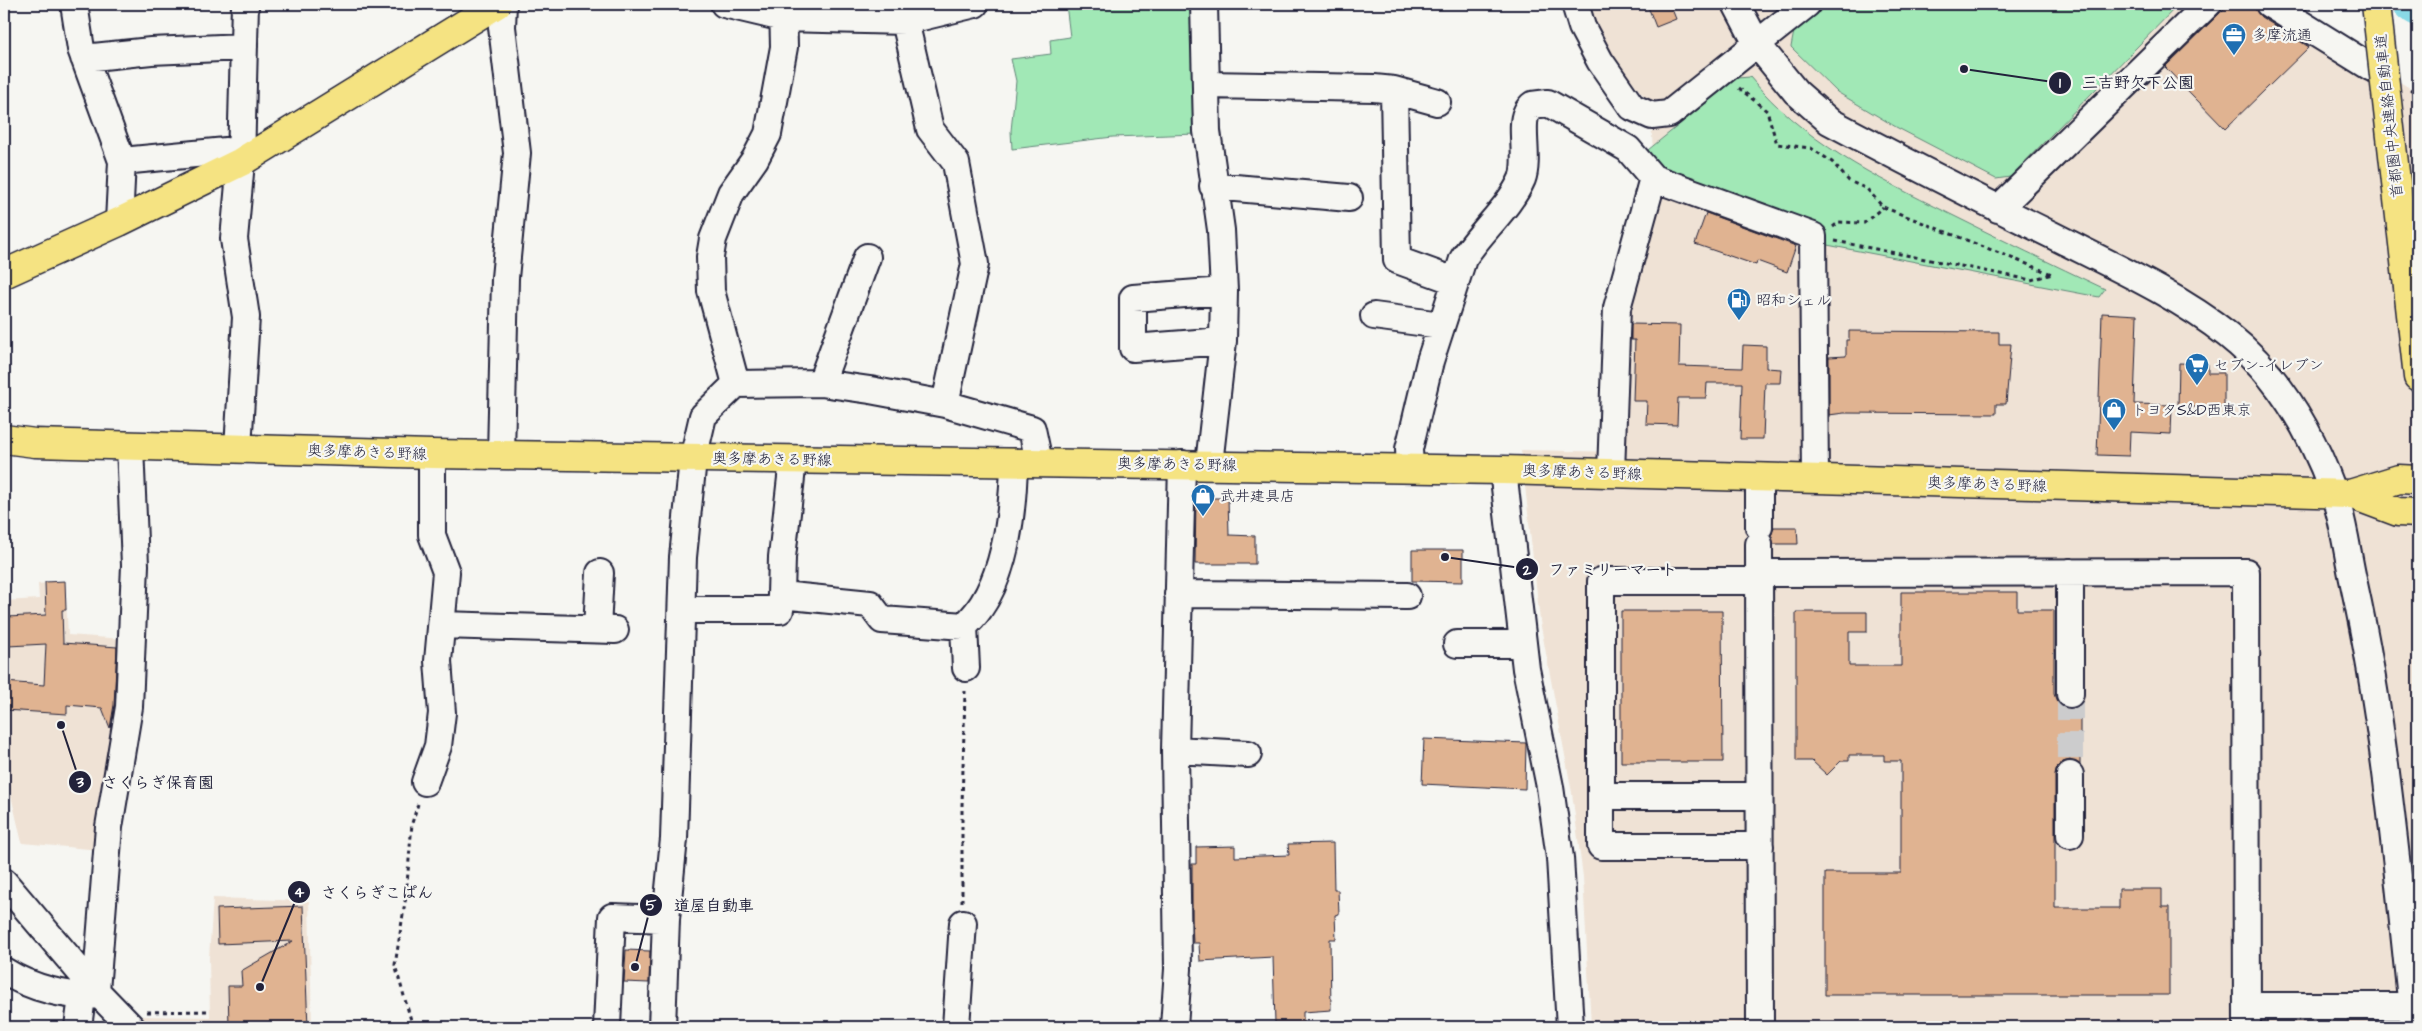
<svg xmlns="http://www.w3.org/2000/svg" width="2422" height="1031" viewBox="0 0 2422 1031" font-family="'Architects Daughter','Klee One',sans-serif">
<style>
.built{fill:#efe2d5}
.green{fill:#a1e8b6;stroke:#628578}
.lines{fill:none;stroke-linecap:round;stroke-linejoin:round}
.river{stroke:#89d9e6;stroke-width:36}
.building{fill:#e0b391;stroke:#22223b}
.minor-tunnel{stroke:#cccccd;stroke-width:26;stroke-dasharray:26 13;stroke-linecap:butt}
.minor-casing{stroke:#22223b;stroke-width:30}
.major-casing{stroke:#22223b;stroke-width:31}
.highway-casing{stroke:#22223b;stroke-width:31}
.path{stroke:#22223b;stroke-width:3;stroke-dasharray:4 4;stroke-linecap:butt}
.minor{stroke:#f6f6f2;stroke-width:26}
.major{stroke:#f5e382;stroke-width:28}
.highway{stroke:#f5e382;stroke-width:28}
.highway-bridge-casing{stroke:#22223b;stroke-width:31;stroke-linecap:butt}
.highway-bridge{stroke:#f5e382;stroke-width:28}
.labels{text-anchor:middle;stroke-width:4.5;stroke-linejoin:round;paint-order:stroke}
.poi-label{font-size:15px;fill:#22223b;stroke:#f6f6f2;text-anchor:start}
.street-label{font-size:15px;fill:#22223b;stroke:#f6f6f2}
.leader{fill:none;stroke:#22223b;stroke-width:2}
.callout-dot{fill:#22223b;stroke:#f6f6f2;stroke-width:2}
.mark-label{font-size:15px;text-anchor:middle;font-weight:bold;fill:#fff}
.callout-label{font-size:16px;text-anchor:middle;font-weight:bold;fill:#22223b;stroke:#f6f6f2;stroke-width:4.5;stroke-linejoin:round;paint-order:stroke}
</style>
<rect width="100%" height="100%" fill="#f6f6f2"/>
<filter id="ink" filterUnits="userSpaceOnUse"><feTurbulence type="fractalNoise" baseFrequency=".02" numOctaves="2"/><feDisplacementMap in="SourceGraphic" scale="10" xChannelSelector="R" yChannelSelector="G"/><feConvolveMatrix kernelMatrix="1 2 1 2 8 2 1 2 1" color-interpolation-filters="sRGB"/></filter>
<g filter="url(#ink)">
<!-- built -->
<path class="built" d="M1583,4H2271L2418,93V1027H1591L1583,877L1572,793L1540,621L1521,450L1622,452L1625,314L1656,199L1650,104L1607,50Z
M65,581L68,635L123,639L100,850L22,843L4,765V680L6,679L4,601L39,599L38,584Z
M213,898L309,901L312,1027H141L131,1016L210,1017L209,958Z"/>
<!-- green -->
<path class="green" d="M1066,4H1196L1197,134L1113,137L1012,149L1011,131L1016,81L1011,59L1051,54L1050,40L1070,37Z
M1828,4H2179L2010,177L1996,179L1896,127L1837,92L1791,47L1794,31Z
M1750,77C1802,141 1875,177 1948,213C2000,239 2052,264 2105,289L2099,297L1822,244L1691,185L1643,154L1737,78Z"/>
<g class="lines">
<!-- river -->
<path class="river" d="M2411,4L2418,8"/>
</g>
<!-- building -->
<path class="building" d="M1647,4H1670L1676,19L1656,27Z
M2229,4H2249L2255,7L2261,17L2309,47L2225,129L2165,67Z
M1706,213L1796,246L1787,272L1757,261L1756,265L1695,244Z
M2102,313L2137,315L2134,404L2172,405L2171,434L2130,432L2129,456L2097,455Z
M1631,324L1680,325L1679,366L1742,368L1743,345L1766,346V368L1781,369L1780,383H1765L1763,439H1740L1742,383H1707L1706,398H1678L1677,425L1646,424L1647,401H1633L1635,340H1631Z
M1849,331L1999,332V344H2011L2006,404H1996V414L1844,413L1829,415V357L1846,356V340H1849Z
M2179,363L2208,364V373H2224V407H2178Z
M1196,498H1228L1229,535L1255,536V564H1195Z
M1774,527H1797L1798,544H1774L1771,536Z
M1412,550H1463V582L1412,581Z
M65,581L66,610H62L63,643L117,647L114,705L110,728L102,708L67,705V714L4,710V682L44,685L46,644L8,646L7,617L46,615L45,582Z
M1901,592H2017V610H2054V694L2057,702L2063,707L2070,709L2080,704V765L2070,760L2063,762L2057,767L2055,775V908H2119V889H2162V907H2169V995H1825V873H1901V761H1884V755H1849V761H1841L1827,775L1812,761H1796V612H1867V632H1849V666H1901Z
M1621,611H1722L1723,762H1621Z
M1424,739L1526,743L1525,789L1422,784Z
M1333,843L1334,890H1338L1339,914L1335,915L1336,939H1330L1331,1010L1303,1012V1023H1275L1273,957L1200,961L1199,943H1193L1192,919V864H1196V847L1235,846V857L1289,855L1288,844Z
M303,906L308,1027H229L228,986H242L241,971L293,941L218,944L217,909Z
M626,950L650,951L649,983L624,982Z"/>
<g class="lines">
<!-- minor-tunnel -->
<path class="minor-tunnel" d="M2070,694V775"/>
<defs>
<path id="minor" d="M74,4L81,49L122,161L119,222
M724,4L783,18L905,21L975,4
M1204,4L1207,131L1221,230L1224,291L1223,341L1209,464
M1575,4L1582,27L1600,61L1632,107L1652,116L1669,114L1807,4
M1736,4L1757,44L1796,92L1829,121C1902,160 1977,198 2052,235C2109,264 2178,295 2228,335C2279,375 2311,431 2333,491C2344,520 2347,554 2354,584C2386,729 2398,880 2414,1027
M2269,4L2372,68
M905,21L930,129L956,163L975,264L945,404
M84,58L151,51L244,47
M1206,85L1374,88L1394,90L1437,102
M1394,90L1397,260L1455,281
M122,161L226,151
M1213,186L1349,198
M1998,209L2208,4
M1374,316L1441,325
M1223,341L1133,348V298L1224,291
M821,383L867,257
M736,384L821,383L870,390L945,404L1032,429L1039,462
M238,448L246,317L234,239L241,162L245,4
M501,455L505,278L517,153L502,27L503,4
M1410,468L1409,449L1430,361L1463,259C1479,233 1510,207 1522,179C1529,161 1520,127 1526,114C1527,111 1530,107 1532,105L1548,103L1628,149L1653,178L1813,236L1815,479
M1503,470L1526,669L1550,787L1560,858L1570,1027
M1611,472L1617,308L1653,178
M1759,478V527
M1759,544L1760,1027
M2070,572V694
M1759,573L2246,572L2247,1027
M1759,581H1601V846H1760
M1178,594L1407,596
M781,595L782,557L793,460
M683,610H780L781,595L870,604L882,620L964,626C1005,591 1013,513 1014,462
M442,625L615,630
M964,626L966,668
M597,629L600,573
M1457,644H1522
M1175,750L1248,754
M2070,775V835
M425,782L438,746L442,713L438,661L446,572L432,535V454
M1601,796H1759
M4,882L100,995L131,1027
M4,971C31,988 68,998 100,995
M96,991L109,827L129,707L135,565L130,446
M2247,1006H2412
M78,1027L82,997
M607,1027L612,917L666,919
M662,1027L666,919L674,839L683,557L693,459L703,416L736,384L711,291L710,257L713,239L731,193L755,159L768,134L784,47L783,4
M956,1027L963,923
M1174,1027L1178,969L1175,750L1182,464"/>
<path id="major" d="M4,274L119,222L241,162L497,4
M4,439L35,443L432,454L1503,470L2350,494L2399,479L2418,480
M2350,494L2398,512L2418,513"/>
<path id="highway" d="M2414,341L2418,377"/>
</defs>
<!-- minor casing -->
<use href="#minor" class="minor-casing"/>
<!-- major casing -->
<use href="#major" class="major-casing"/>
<!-- highway casing -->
<use href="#highway" class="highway-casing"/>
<!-- path -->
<path class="path" d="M1739,88L1767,111L1777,144L1811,148L1832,162L1849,181L1867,189L1883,207L2052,274
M2410,89L2418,94
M1833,227L1839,222L1864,223L1883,207
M1835,241L2031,280L2052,274
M962,902V806L965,691
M147,1012L208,1011
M413,1027L395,965L406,896L412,823L418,804"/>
<!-- minor -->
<use href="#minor" class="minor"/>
<!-- major -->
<use href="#major" class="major"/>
<!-- highway -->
<use href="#highway" class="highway"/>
<defs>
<path id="highway-bridge" d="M2376,4L2414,341"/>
</defs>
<!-- highway-bridge casing -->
<use href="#highway-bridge" class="highway-bridge-casing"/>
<!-- highway-bridge -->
<use href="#highway-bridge" class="highway-bridge"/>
</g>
</g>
<!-- icons -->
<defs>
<symbol id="office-pin" viewBox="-11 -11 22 30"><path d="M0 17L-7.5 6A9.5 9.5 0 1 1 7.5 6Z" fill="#1f6fb2" stroke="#f6f6f2"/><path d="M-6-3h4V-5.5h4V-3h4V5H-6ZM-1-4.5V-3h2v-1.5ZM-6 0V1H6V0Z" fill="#fff"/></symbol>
<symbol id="fuel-pin" viewBox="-11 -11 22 30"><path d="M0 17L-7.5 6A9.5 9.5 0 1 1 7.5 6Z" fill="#1f6fb2" stroke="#f6f6f2"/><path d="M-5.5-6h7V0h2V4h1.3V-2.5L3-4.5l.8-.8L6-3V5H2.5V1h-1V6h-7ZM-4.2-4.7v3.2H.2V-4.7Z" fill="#fff"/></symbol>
<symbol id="supermarket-pin" viewBox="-11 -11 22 30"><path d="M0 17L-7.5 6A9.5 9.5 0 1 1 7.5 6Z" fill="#1f6fb2" stroke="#f6f6f2"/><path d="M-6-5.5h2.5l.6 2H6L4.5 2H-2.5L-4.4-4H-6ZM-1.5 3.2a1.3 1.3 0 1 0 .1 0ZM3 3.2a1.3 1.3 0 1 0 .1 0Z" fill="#fff"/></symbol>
<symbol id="shop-pin" viewBox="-11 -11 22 30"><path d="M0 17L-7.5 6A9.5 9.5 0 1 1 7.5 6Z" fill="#1f6fb2" stroke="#f6f6f2"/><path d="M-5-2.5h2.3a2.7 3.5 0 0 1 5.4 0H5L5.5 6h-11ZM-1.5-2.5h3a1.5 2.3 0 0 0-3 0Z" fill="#fff"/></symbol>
</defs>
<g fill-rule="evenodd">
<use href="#office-pin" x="2220" y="21" width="28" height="38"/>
<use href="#fuel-pin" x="1725" y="286" width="28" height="38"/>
<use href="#supermarket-pin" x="2183" y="351" width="28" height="38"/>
<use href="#shop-pin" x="2100" y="396" width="28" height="38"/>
<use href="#shop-pin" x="1189" y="482" width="28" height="38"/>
</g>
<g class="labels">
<!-- poi labels -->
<g class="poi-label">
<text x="2252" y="40">多摩流通</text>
<text x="1756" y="305">昭和シェル</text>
<text x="2214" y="370">セブン-イレブン</text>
<text x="2132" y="415">トヨタS&amp;D西東京</text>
<text x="1220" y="501">武井建具店</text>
</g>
<!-- street labels -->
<g class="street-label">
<text transform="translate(2389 116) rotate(-96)" y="5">首都圏中央連絡自動車道</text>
<text transform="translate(367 452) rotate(2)" y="5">奥多摩あきる野線</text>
<text transform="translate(772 459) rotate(1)" y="5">奥多摩あきる野線</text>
<text transform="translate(1177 464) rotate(1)" y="5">奥多摩あきる野線</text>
<text transform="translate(1582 472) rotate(2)" y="5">奥多摩あきる野線</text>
<text transform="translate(1987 484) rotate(2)" y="5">奥多摩あきる野線</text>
</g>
</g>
<!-- callouts -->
<path class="leader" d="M1964 69L2060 83M1445 557L1527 569M61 725L80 782M260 987L299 892M635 967L651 905"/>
<g class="callout-dot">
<circle cx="1964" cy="69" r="5"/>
<circle cx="1445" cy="557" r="5"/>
<circle cx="61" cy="725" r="5"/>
<circle cx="260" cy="987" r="5"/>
<circle cx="635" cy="967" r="5"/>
<circle cx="2060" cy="83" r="12"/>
<circle cx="1527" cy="569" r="12"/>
<circle cx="80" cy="782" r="12"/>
<circle cx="299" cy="892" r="12"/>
<circle cx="651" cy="905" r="12"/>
</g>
<g class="mark-label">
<text x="2060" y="88">1</text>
<text x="1527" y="575">2</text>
<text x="80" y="787">3</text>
<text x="299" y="897">4</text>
<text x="651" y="910">5</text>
</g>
<g class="callout-label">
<text x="2138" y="88">三吉野欠下公園</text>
<text x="1613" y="575">ファミリーマート</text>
<text x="158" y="788">さくらぎ保育園</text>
<text x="377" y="898">さくらぎこぱん</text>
<text x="714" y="911">道屋自動車</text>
</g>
<!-- margin -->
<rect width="2422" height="1031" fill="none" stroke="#f6f6f2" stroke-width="20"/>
<rect x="10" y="10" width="2402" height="1011" fill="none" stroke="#22223b" stroke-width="2" filter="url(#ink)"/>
</svg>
